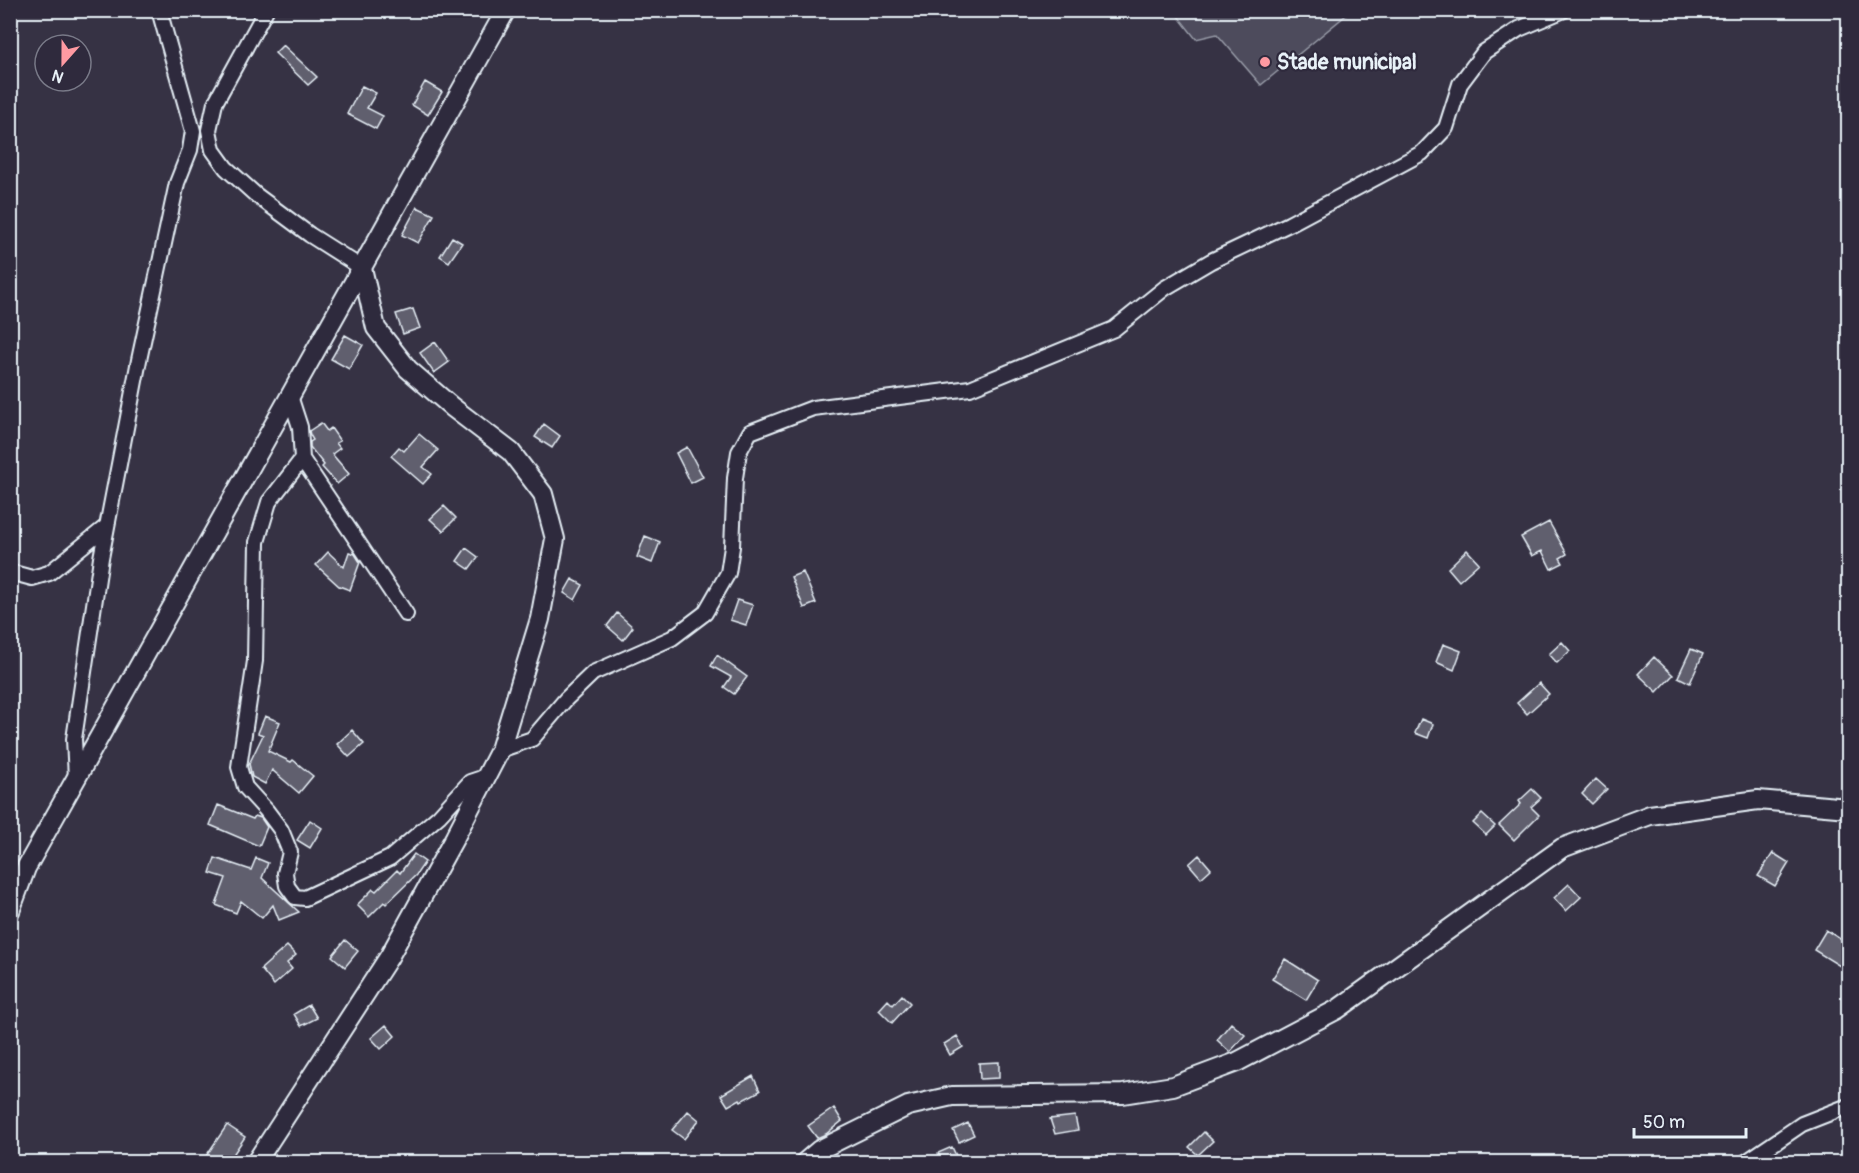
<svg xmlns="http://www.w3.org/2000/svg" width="1859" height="1173" viewBox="0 0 1859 1173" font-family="Pangolin,sans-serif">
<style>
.green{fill:#4d4b5c;stroke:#9a9eaa;stroke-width:1.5}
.building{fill:#605e6e;stroke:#e8f1f8;stroke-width:1.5}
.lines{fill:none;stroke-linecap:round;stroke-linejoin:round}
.street-casing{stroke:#e8f1f8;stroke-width:18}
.secondary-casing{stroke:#e8f1f8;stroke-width:22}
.street{stroke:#2f2a3d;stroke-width:14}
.secondary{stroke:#2f2a3d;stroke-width:18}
.poi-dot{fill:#ff9aa2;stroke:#2f2a3d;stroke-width:2}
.labels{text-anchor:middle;stroke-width:4.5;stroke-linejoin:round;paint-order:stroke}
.poi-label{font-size:21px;font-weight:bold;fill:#e8f1f8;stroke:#2f2a3d;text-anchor:start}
</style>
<rect width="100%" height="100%" fill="#363244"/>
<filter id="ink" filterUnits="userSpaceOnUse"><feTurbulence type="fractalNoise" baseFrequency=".0167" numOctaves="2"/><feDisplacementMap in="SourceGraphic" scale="12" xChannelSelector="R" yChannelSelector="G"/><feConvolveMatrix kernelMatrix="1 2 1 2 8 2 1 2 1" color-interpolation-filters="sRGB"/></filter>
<g filter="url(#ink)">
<!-- green -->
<path class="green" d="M1174,11H1351L1261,85L1217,34L1196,39Z"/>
<!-- building -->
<path class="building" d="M283,45L317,77L308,85L275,53Z
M425,82L442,92L428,115L412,105Z
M362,86L376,93L367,108L383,116L376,129L347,114Z
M417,207L434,215L418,243L402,235Z
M452,237L462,243L449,262L440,256Z
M413,309L420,328L403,334L396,314Z
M345,335L363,345L349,369L331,359Z
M435,342L449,362L434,373L420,353Z
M321,423L327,431L331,428L340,441L336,443L340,448L332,454L349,474L337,484L322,467L324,465L310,447V442L313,440L310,435L309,431Z
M544,424L560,436L552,448L535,437Z
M419,434L438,450L423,467L432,474L423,484L391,456L399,447L404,451Z
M687,447L703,477L691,483L676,453Z
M444,506L456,518L443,531L430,519Z
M1549,522L1567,554L1560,558L1563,563L1551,569L1542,551L1532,556L1521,537Z
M645,536L660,542L652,563L637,557Z
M466,548L478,557L469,569L457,561Z
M1467,550L1479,563L1459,581L1448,568Z
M328,552L344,567L349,552L355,554L360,562L350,590L339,586L316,565Z
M803,572L816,603L804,608L791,577Z
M572,579L583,585L575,600L564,593Z
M737,600L753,605L746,625L730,620Z
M617,613L633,627L623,640L607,626Z
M1562,642L1570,651L1557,663L1549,654Z
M1443,644L1461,651L1454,670L1436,662Z
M1691,649L1703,654L1690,683L1678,677Z
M717,655L747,677L734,694L724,687L731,677L711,666Z
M1654,657L1673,675L1657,692L1638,674Z
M1539,683L1549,694L1527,714L1517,703Z
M265,716L280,722L268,751L291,762L293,760L313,776L299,793L272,770L265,784L252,777L249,764L263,735L258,733Z
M1421,719L1433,724L1428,738L1415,733Z
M352,730L364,744L349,757L337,744Z
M1596,779L1607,789L1592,804L1582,794Z
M1532,789L1541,798L1531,807L1539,815L1514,840L1499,825L1521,804L1519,801Z
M218,805L253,819L255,816L261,818L267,827L259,846L210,825Z
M1482,814L1495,826L1486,835L1473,823Z
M310,820L322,828L310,848L297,840Z
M1773,853L1789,863L1775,886L1758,876Z
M414,854L425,862L416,875L386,904L384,902L369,917L357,905L373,889L376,891L397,870L400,873Z
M1199,855L1211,869L1201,878L1189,864Z
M215,858L251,870L256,858L268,863L262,878L299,912L279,920L273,905L262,918L241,901L236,913L216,905L226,878L210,873Z
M1569,884L1581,897L1566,911L1554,898Z
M1826,930L1848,944V971L1814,950Z
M345,940L358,951L345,967L332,956Z
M287,946L296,955L287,963L292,969L274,985L261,969Z
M1285,959L1318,980L1306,1000L1272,979Z
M902,995L910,1003L892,1023L879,1010L888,1000L893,1005Z
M309,1005L317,1018L301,1026L294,1014Z
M1231,1023L1245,1035L1230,1052L1217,1040Z
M386,1025L395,1036L381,1049L371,1038Z
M957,1036L963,1047L950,1055L944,1044Z
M999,1062V1078L980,1079L979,1063Z
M753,1076L760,1091L741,1101L740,1099L728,1106L721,1095Z
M834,1108L842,1121L826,1134L817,1138L808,1126Z
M688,1111L699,1120L684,1139L672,1130Z
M1075,1116L1078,1130L1055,1134L1050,1119Z
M968,1123L974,1135L959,1142L953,1130Z
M227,1125L245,1137L228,1162H202Z
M1204,1132L1213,1141L1198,1155L1189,1147Z
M952,1147L959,1162H943L938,1153Z"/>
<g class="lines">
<defs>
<path id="street" d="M266,10L215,103L209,130L213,150L226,168L256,195L310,235L362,268
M290,396L300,427L302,459L269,502L257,542L255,661L239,767L245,787L266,810L281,830L290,852L285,873L287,886L295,897L305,898L390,858L439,816L470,782L488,776
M302,459L406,614
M10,572L32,578L49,573L107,526
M500,750L532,739L566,699L593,673L672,638L705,613L728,573L732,547L735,478L739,452L750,432L813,408L970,388L1114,329L1165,288L1211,261L1289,224L1422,153L1446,128L1460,84L1484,52L1519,29L1564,10
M76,778L74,739L101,558L139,360L177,183L190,150L193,131L159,10
M1746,1162L1802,1124L1848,1106"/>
<path id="secondary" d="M10,911L26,868L506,10
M256,1162L389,957L455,837L500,750L540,619L555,539L543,494L511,452L452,407L408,369L376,328L362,268
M805,1162L819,1150L908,1106L952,1096L1123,1094L1173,1086L1237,1062L1338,1009L1562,848L1650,815L1758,800L1848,808"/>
</defs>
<!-- street casing -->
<use href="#street" class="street-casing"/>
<!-- secondary casing -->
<use href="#secondary" class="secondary-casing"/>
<!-- street -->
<use href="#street" class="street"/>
<!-- secondary -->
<use href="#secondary" class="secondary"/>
</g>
</g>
<!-- markers -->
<circle class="poi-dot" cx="1265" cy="62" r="6"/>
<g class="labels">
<!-- poi labels -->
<g class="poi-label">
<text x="1277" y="69">Stade municipal</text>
</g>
</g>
<!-- margin -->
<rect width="1859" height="1173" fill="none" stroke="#2f2a3d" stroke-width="36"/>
<rect x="18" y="18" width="1823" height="1137" fill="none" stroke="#e8f1f8" stroke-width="2" filter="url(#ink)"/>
<!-- north arrow -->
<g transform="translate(63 63) rotate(201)"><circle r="28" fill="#2f2a3d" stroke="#797a88" stroke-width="1.5"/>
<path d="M0-4.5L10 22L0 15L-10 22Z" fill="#ff9aa2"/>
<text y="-9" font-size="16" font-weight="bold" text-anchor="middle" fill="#e8f1f8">N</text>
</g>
<!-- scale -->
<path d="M1634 1128v9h112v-9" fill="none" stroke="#e8f1f8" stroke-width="3"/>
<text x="1643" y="1128" font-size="18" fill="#e8f1f8" stroke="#2f2a3d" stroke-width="4.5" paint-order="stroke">50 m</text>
</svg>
